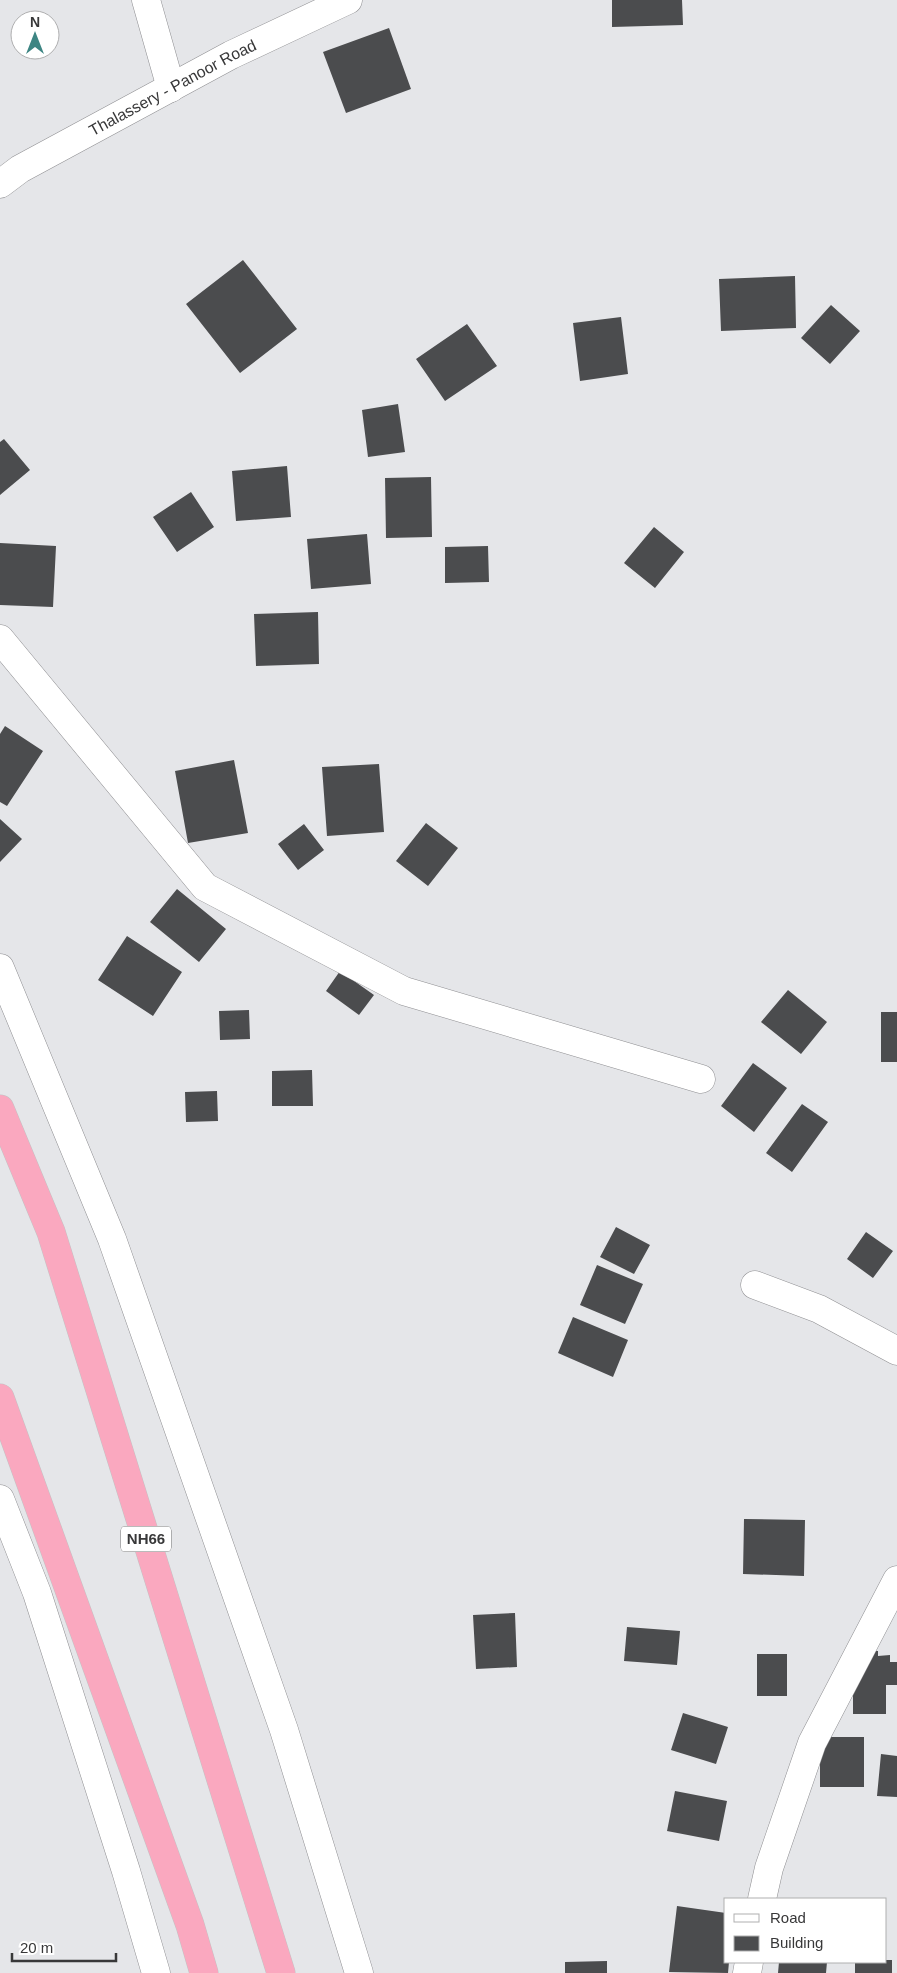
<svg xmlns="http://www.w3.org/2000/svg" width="897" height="1973" viewBox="0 0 897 1973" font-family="Helvetica,sans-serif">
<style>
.building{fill:#4b4c4e}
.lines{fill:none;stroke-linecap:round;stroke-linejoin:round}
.minor-casing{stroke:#8f8f92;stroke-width:29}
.tertiary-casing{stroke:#8f8f92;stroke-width:29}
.secondary-casing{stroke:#8f8f92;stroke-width:29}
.trunk-casing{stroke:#c3c3c4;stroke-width:29}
.minor{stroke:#fff;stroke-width:28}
.tertiary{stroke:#fff;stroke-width:28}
.secondary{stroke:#fff;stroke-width:28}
.trunk{stroke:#faa8bf;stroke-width:28}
.labels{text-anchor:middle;stroke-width:5;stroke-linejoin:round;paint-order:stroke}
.shield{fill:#fff;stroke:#747474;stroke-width:1}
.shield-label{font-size:15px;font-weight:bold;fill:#383839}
.street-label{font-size:16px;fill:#383839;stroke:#fff}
</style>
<rect width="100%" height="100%" fill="#e5e6e9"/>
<!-- building -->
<path class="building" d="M612,0H682L683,25L612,27Z
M389,28L411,89L346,113L323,52Z
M243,260L297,329L240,373L186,304Z
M795,276L796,328L721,331L719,279Z
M831,305L860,331L830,364L801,338Z
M621,317L628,374L580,381L573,323Z
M467,324L497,366L445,401L416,359Z
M398,404L405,452L368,457L362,410Z
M4,439L30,470L0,495V442Z
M287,466L291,517L236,521L232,471Z
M431,477L432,537L386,538L385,478Z
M191,492L214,527L177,552L153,517Z
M654,527L684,552L655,588L624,563Z
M367,534L371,584L311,589L307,539Z
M0,543L56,546L53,607L0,605Z
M488,546L489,582L445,583V547Z
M318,612L319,664L256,666L254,614Z
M5,726L43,751L7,806L0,802V734Z
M234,760L248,833L188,843L175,771Z
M379,764L384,832L327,836L322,767Z
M0,819L22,839L0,862Z
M426,823L458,848L428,886L396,861Z
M304,824L324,850L298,870L278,844Z
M177,889L226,929L199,962L150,922Z
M127,936L182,972L153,1016L98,980Z
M340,971L374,995L359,1015L326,991Z
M788,990L827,1022L801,1054L761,1022Z
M249,1010L250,1039L220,1040L219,1011Z
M881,1012H897V1062H881Z
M753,1063L787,1088L754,1132L721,1106Z
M312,1070L313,1106H272V1071Z
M217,1091L218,1121L186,1122L185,1092Z
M802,1104L828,1122L792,1172L766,1153Z
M616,1227L650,1245L634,1274L600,1257Z
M866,1232L893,1251L873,1278L847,1259Z
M597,1265L643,1284L625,1324L580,1305Z
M573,1317L628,1340L613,1377L558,1353Z
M744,1519L805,1520L804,1576L743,1574Z
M515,1613L517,1667L476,1669L473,1615Z
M627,1627L680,1631L677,1665L624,1661Z
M864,1651H878V1656L890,1655V1662H897V1685H886V1714H853V1673L865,1672Z
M757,1654H787V1696H757Z
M683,1713L728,1727L716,1764L671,1750Z
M820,1737H864V1787H820Z
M881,1754L897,1756V1797L877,1796Z
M675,1791L727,1801L719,1841L667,1831Z
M677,1906L726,1913V1962H729L728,1973L669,1972Z
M886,1960H892V1973H855V1962H886Z
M607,1961V1973H565V1962Z
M779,1962H827L826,1973H778Z"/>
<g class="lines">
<defs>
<path id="minor" d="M146,0L171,88
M0,639L205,887L404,991L701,1079
M755,1285L819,1309L897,1351
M762,1899L769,1868L812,1743L897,1580
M747,1973L749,1962"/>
<path id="tertiary" d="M0,968L112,1239L284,1730L359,1973
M0,1499L37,1593L126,1871L156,1973"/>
<g id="secondary">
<path id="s1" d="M0,184L20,169L231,55L348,0"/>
</g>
<path id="trunk" d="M0,1109L51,1232L281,1973
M0,1398L190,1925L204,1973"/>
</defs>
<!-- minor casing -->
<use href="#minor" class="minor-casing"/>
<!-- tertiary casing -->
<use href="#tertiary" class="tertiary-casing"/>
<!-- secondary casing -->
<use href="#secondary" class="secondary-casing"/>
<!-- trunk casing -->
<use href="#trunk" class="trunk-casing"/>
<!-- minor -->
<use href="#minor" class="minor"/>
<!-- tertiary -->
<use href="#tertiary" class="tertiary"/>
<!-- secondary -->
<use href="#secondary" class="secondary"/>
<!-- trunk -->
<use href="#trunk" class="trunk"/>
</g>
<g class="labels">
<!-- shield labels -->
<rect class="shield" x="121" y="1526.5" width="50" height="25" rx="4"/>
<g class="shield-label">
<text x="146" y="1544">NH66</text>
</g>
<!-- street labels -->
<g class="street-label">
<text dy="6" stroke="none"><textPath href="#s1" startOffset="198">Thalassery - Panoor Road</textPath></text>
</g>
</g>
<!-- legend -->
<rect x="724" y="1898" width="162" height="65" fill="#ffffff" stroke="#afafb0"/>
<rect x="734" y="1914" width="25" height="8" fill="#ffffff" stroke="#afafb0"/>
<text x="770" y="1923" font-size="15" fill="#383839">Road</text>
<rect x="734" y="1936" width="25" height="15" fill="#4b4c4e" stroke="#afafb0"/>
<text x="770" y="1948" font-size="15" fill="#383839">Building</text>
<!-- north arrow -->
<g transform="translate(35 35)"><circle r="24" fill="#ffffff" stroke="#afafb0"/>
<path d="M0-4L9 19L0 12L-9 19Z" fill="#3d8583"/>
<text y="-8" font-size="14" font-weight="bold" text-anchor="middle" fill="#383839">N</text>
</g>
<!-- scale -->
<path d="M12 1953v8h104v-8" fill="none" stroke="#383839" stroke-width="2.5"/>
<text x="20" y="1953" font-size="15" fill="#383839" stroke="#ffffff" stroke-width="4" paint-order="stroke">20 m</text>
</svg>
